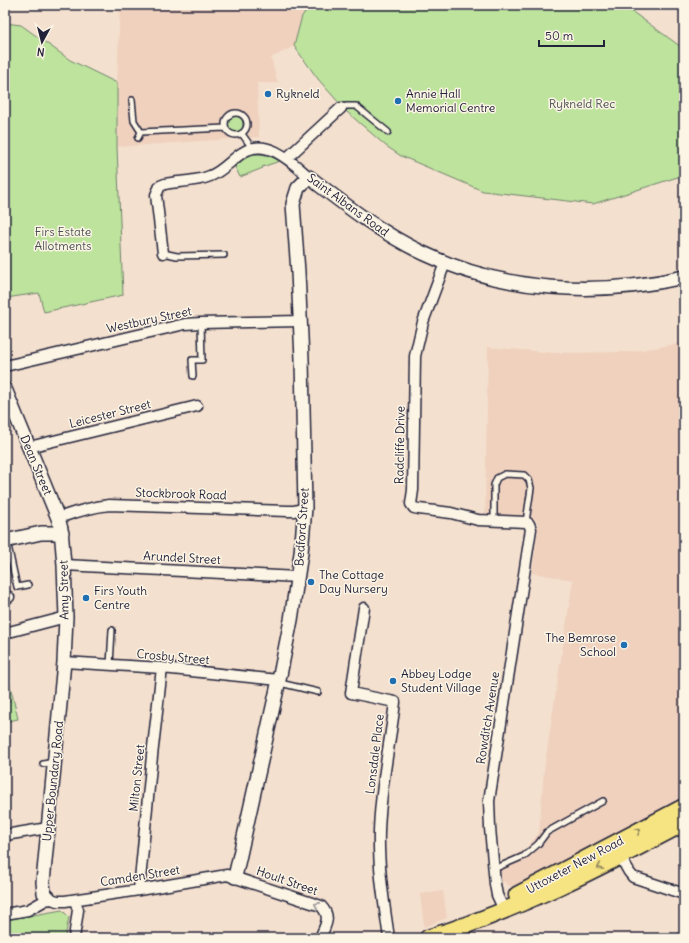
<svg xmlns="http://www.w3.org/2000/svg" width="689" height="943" viewBox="0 0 689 943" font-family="Delius,sans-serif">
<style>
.built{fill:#efd1be}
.green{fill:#bde39d;stroke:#70826c}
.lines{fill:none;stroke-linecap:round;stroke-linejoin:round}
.service-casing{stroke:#22223b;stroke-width:8}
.minor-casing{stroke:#22223b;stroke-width:13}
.tertiary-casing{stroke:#22223b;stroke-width:16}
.primary-casing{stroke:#22223b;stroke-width:19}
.service{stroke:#fcf5e5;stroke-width:5}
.minor{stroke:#fcf5e5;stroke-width:10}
.tertiary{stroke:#fcf5e5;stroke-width:13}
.primary{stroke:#f6e381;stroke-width:16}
.oneway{stroke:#8c825e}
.oneway2{stroke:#9a9698}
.poi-dot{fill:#1f6fb2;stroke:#fcf5e5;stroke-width:1.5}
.labels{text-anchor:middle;stroke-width:3;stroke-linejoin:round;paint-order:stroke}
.poi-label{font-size:12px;fill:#22223b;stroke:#fcf5e5;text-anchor:start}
.park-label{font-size:12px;fill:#495254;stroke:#fcf5e5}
.street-label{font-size:12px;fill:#22223b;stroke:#fcf5e5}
</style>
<rect width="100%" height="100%" fill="#f4e0ce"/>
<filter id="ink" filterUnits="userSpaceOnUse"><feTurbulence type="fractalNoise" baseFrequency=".025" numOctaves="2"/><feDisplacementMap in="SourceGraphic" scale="8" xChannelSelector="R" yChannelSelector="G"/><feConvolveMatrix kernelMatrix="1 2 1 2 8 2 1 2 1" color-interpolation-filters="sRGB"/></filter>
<g filter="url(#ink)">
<!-- built -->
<path class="built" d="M120,5H311L302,16L294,46L271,58L278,83H257L259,137L117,147V83Z
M684,343V798L514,889L501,880L499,863L525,850L539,833L544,770L573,580L532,573L538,530L537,521L529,515H485L488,347L554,353L629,352Z
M443,891L447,918L424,927L420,894Z"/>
<!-- green -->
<path class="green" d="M311,5H623L684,49V175L593,204L483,191L401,156L386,146L347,112L318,79L294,46L302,16Z
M5,23L21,25L70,60L117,83V147L123,295L44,312L39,293L6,298L5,295Z
M227 124a8 8 0 1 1 16 0a8 8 0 1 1-16 0Z
M254,154C264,154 272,156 280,161L262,167L263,168L240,177L235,167L247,156Z
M9,681L18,719L5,722V704L10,702L5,682Z
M62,910L69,917L65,938H5V920Z"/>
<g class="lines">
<defs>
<path id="service" d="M132,100L134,121L141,132
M341,108L346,106H356L388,132
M225 124a11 11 0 1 1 22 0a11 11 0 1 1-22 0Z
M242,134L252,148
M138,138L141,132L225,128
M163,253L177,256L224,255
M193,376L192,360H202L201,323
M494,520V485L497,478L505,474L524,475L529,480L531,488L526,522
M7,541L17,587L28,585
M110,665L112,630
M280,683L318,692
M43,764L54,762
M494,869L524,856L538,844L547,832L603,801"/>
<path id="minor" d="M287,158L341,108
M163,253L156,195L160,186L165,184C180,181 195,182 210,176C223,171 231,160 242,153C266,136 292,162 309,177
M445,263L423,322L415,356L413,490L411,504L414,508L419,509L451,513L478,520L526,522L529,524L531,529L489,801L490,828L495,884L497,895L504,910
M5,366L185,324L201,323L301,321
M29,447L197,406
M58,518C75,512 91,507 109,505L288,511H294L305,508
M64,565L298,577
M5,598L9,597
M364,608L351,693L395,702C390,745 380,788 379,832C378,867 384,903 389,938
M5,633L66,617
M64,662L162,668L279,680
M5,835L48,828
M617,851L629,872L633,877L684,894
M139,890L152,756L162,668
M5,914L28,910L49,898L57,901H65L139,890L227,875L321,906C332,917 325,926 320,938
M458,929L462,938
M74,938L78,910L75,900"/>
<path id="tertiary" d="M5,389L58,518L61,529L64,565L66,617L64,662L43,882L44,893L49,898
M5,541L41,533H62
M235,877L279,680L291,620L301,553L305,508L302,359L298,272L293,204L298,188L309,177C345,205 381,233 423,253C504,292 597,297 684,277"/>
<path id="primary" d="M517,895L684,807
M428,938C518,910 601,867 684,823"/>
</defs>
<!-- service casing -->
<use href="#service" class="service-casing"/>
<!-- minor casing -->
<use href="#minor" class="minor-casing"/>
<!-- tertiary casing -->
<use href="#tertiary" class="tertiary-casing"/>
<!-- primary casing -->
<use href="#primary" class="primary-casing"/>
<!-- service -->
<use href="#service" class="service"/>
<!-- minor -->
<use href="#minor" class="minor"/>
<!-- tertiary -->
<use href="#tertiary" class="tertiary"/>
<!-- primary -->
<use href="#primary" class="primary"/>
</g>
<!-- one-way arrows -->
<defs><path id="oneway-chevron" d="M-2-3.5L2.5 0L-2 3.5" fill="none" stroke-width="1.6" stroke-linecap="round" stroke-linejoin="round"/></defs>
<g class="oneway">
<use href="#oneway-chevron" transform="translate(638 831) rotate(-28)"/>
<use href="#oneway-chevron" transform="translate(600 867) rotate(154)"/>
</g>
<use class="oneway2" href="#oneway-chevron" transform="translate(317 905) rotate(-152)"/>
</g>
<!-- markers -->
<g class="poi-dot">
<circle cx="268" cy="94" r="4"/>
<circle cx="398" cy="101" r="4"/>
<circle cx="311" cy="582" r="4"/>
<circle cx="86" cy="598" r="4"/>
<circle cx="624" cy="645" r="4"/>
<circle cx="393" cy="681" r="4"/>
</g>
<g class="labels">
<!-- poi labels -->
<g class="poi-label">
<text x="276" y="98">Rykneld</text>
<text x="406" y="98">Annie Hall<tspan x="406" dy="14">Memorial Centre</tspan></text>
<text x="319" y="579">The Cottage<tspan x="319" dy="14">Day Nursery</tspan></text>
<text x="94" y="595">Firs Youth<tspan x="94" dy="14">Centre</tspan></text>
<text x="616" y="642" text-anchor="end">The Bemrose<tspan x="616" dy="14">School</tspan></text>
<text x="401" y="678">Abbey Lodge<tspan x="401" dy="14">Student Village</tspan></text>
</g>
<!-- park labels -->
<g class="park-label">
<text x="582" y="108">Rykneld Rec</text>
<text x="63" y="236">Firs Estate<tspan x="63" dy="14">Allotments</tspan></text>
</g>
<!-- street labels -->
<g class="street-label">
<text transform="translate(348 205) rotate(36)" y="4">Saint Albans Road</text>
<text transform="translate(149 320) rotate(-12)" y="4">Westbury Street</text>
<text transform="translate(110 414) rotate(-14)" y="4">Leicester Street</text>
<text transform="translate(400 445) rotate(-89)" y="4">Radcliffe Drive</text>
<text transform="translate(36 465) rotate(67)" y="4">Dean Street</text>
<text transform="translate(181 494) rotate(2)" y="4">Stockbrook Road</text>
<text transform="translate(302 527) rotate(-86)" y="4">Bedford Street</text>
<text transform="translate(182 558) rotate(3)" y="4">Arundel Street</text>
<text transform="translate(64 590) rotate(-91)" y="4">Amy Street</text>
<text transform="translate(173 657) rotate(5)" y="4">Crosby Street</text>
<text transform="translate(488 718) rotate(-81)" y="4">Rowditch Avenue</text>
<text transform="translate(375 754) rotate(-83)" y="4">Lonsdale Place</text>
<text transform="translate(137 778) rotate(-84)" y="4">Milton Street</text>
<text transform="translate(53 781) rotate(-84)" y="4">Upper Boundary Road</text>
<text transform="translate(575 865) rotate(-28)" y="4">Uttoxeter New Road</text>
<text transform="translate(140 876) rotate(-9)" y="4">Camden Street</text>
<text transform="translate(287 881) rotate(19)" y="4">Hoult Street</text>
</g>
</g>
<!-- margin -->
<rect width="689" height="943" fill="none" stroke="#fcf5e5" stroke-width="20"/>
<rect x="10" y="10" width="669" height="923" fill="none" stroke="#22223b" stroke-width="1.5" filter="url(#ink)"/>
<!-- north arrow -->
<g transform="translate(42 42) rotate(187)" stroke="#fcf5e5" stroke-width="3" paint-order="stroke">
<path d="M0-3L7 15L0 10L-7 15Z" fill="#22223b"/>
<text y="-6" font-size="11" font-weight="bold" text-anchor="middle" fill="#22223b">N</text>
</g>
<!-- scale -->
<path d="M539 40v6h65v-6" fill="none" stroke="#22223b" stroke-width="2"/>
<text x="545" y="40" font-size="12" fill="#22223b" stroke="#fcf5e5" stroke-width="3" paint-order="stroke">50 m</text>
</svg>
